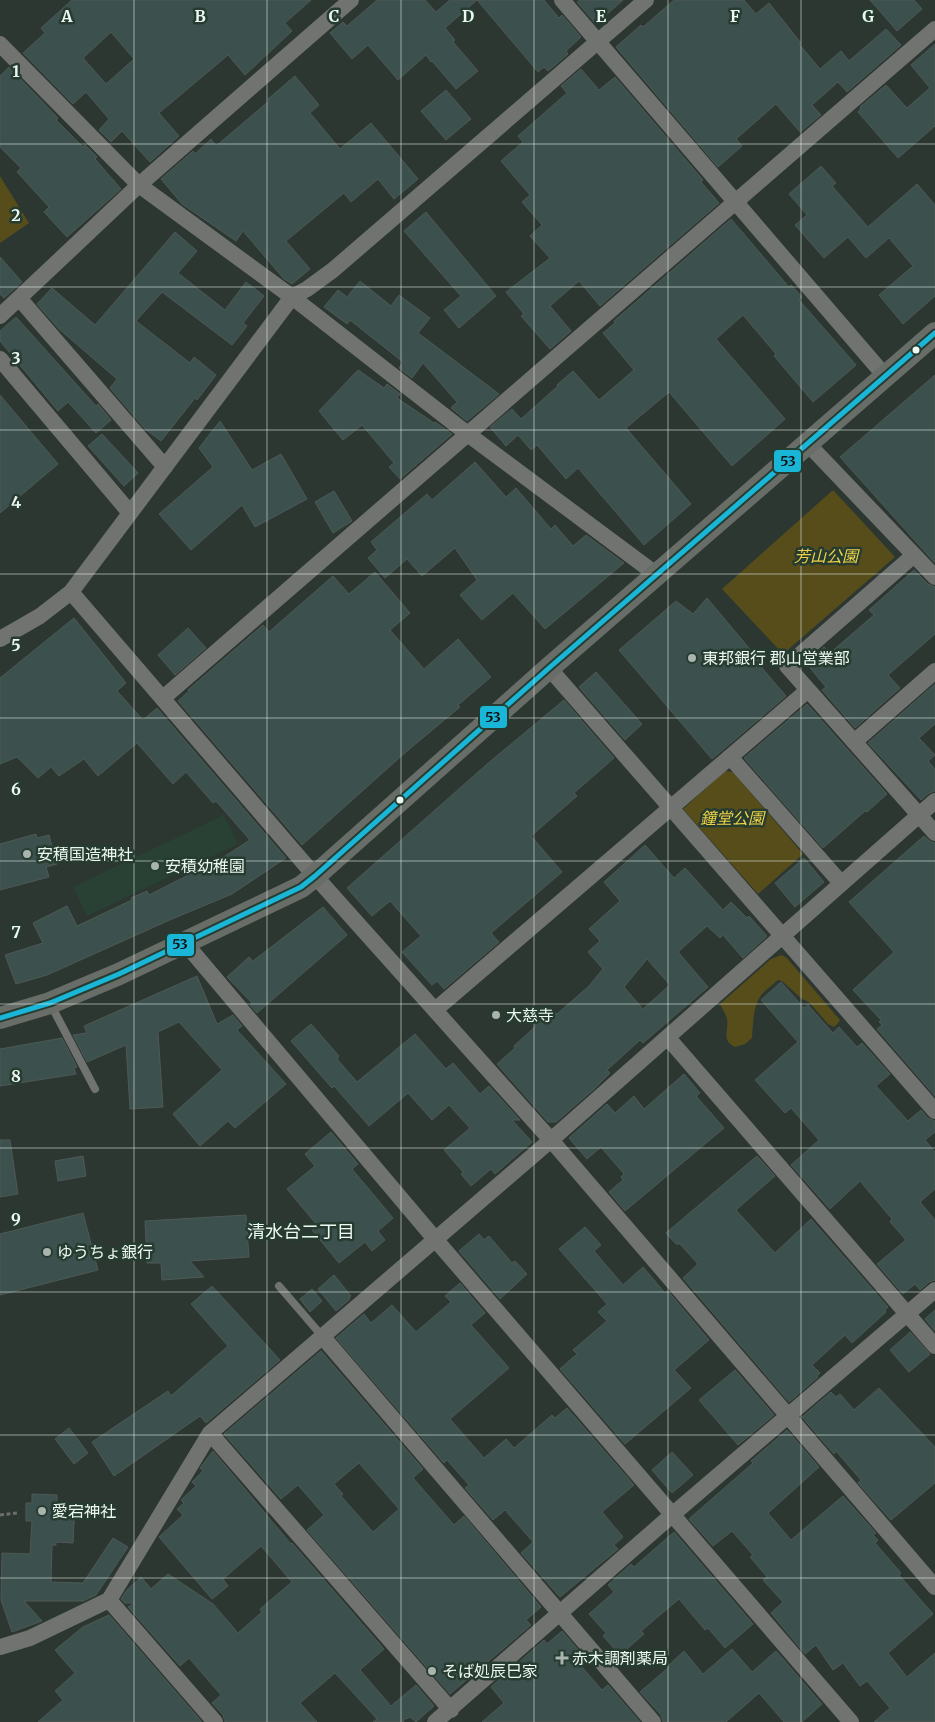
<svg xmlns="http://www.w3.org/2000/svg" width="935" height="1722" viewBox="0 0 935 1722" font-family="Merriweather,'Noto Sans JP',serif">
<style>
.built{fill:#284134}
.green{fill:#564d1b}
.building{fill:#3c514d;stroke:#4e5956;fill-rule:evenodd}
.lines{fill:none;stroke-linecap:round;stroke-linejoin:round}
.path{stroke:#6a6f6b;stroke-width:3;stroke-dasharray:4 2.5;stroke-linecap:butt}
.lane{stroke:#717370;stroke-width:8}
.street{stroke:#717370;stroke-width:16}
.secondary{stroke:#686d68;stroke-width:22}
.bus-1-casing{stroke:#273c30;stroke-width:9}
.bus-1{stroke:#1ab6d8;stroke-width:5}
.grid{fill:none;stroke:#ecf8f1;stroke-width:1;stroke-opacity:0.55}
.bus-dot{fill:#ecf8f1;stroke:#273c30;stroke-width:2}
.poi-dot{fill:#a9b4ae;stroke:#273c30;stroke-width:2}
.labels{text-anchor:middle;stroke-width:5;stroke-linejoin:round;paint-order:stroke}
.park-label{font-size:16px;font-style:italic;fill:#eed146;stroke:#273c30}
.poi-label{font-size:16px;fill:#ecf8f1;stroke:#273c30;text-anchor:start}
.neighbourhood-label{font-size:18px;fill:#ecf8f1;stroke:#273c30}
.grid-label{font-size:16px;text-anchor:middle;font-weight:bold;fill:#ecf8f1;stroke:#273c30;stroke-width:5;stroke-linejoin:round;paint-order:stroke}
.line-badge{stroke:#273c30;stroke-width:2}
.pale-badge-label{font-size:14px;text-anchor:middle;font-weight:bold;fill:#111}
</style>
<rect width="100%" height="100%" fill="#2c3731"/>
<!-- built -->
<path class="built" d="M224,815L238,844L87,916L73,887Z"/>
<!-- green -->
<path class="green" d="M0,176L29,223L0,243Z
M833,490L895,557L783,654L722,589Z
M725,771L733,772L803,854L758,894L683,809Z
M781,955L786,957L840,1020L839,1022L834,1027L828,1024L810,1003L801,998L782,981L778,980C773,984 767,989 762,994C753,1005 753,1024 752,1038L745,1044L735,1047C721,1041 729,1031 727,1019C726,1014 722,1009 720,1004L771,959Z"/>
<!-- building -->
<path class="building" d="M72,0H311L285,23L292,31L245,75L228,55L159,113L179,136L150,162L122,131L111,142L99,130L109,119L86,92L73,104L23,53L45,33L41,28ZM111,32L134,59L106,84L83,58Z
M377,0H425L436,12L450,0H544L559,18L562,15L581,37L566,51L568,54L548,71L544,67L538,72L477,0L445,28L455,40L453,42L478,71L456,89L432,61L431,62L426,55L398,80L368,45L352,59L330,33L343,22L347,26Z
M580,0H623L596,24L577,2Z
M674,0H744L756,14L769,3L801,43L799,44L820,69L841,51L849,61L886,29L901,45L847,92L838,82L812,105L821,115L800,132L776,104L736,139L742,146L718,167L616,47L641,25L643,27Z
M870,0H914L922,9L897,31Z
M935,44V126L898,158L858,112L861,108L860,107L886,85L907,108L930,88L911,65Z
M9,67L58,118L56,120L83,147L85,145L97,157L95,159L121,189L67,237L44,212L49,207L17,172L21,168L0,147V76Z
M581,69L599,90L615,77L703,180L701,182L719,203L600,306L579,281L550,306L571,331L550,349L521,316L524,314L506,292L550,258L530,236L542,225L522,202L530,195L501,161L523,142L518,136L567,93L561,86Z
M295,76L319,105L310,113L340,149L371,123L418,179L394,199L378,179L351,202L344,193L286,241L310,269L292,284L284,279L243,231L236,241L182,204L161,179L193,151L195,154L211,139L216,146L269,101L268,99Z
M446,90L471,119L446,140L421,111Z
M821,166L836,183L832,186L868,227L917,184L935,205V296L903,324L879,295L913,266L889,238L866,258L848,237L824,258L795,225L807,215L789,194Z
M426,212L496,296L459,328L444,310L461,296L404,231Z
M731,219L789,287L791,285L802,297L799,300L856,365L813,402L774,356L776,354L743,315L716,339L785,419L732,466L669,392L626,428L691,504L644,545L578,468L566,479L537,445L531,450L518,435L506,446L490,427L512,409L521,419L558,386L557,385L573,371L599,400L634,370L603,333L615,323L614,321Z
M175,232L197,251L178,273L225,310L246,282L264,296L243,323L247,326L232,345L162,292L136,321L190,363L194,357L216,375L197,400L195,398L161,441L145,429L110,388L117,379L59,329L37,304L52,288L95,325Z
M0,257L22,282L4,298L0,294Z
M360,281L391,306L399,295L430,318L418,333L499,394L467,421L451,408L457,402L423,363L412,378L399,368L403,362L350,320L347,324L324,307L338,290L347,297Z
M16,317L96,406L98,404L111,420L96,433L68,402L58,411L0,341V331Z
M358,370L384,388L387,384L400,394L397,398L434,423L435,422L452,434L400,479L389,467L394,463L362,425L343,440L319,411Z
M935,375V563L840,457Z
M0,395L58,464L0,513Z
M220,421L252,470L281,454L307,499L255,527L242,505L191,550L159,514L213,467L199,448Z
M102,434L138,473L124,486L88,446Z
M475,462L506,497L516,488L551,529L555,525L573,546L586,535L624,563L545,629L513,593L482,620L460,595L477,580L455,548L422,576L407,559L385,578L368,558L377,550L371,542L427,494L432,500Z
M334,491L352,521L333,533L315,502Z
M914,570L928,584L935,587V634L888,675L900,688L855,728L822,690L826,687L806,663L824,647L830,653L874,615L869,610Z
M375,572L410,613L390,630L424,669L458,639L491,677L458,705L460,707L407,751L302,845L178,701L189,691L188,690L263,625L269,632L333,576L349,594Z
M707,598L764,666L762,668L786,696L712,759L619,650L676,601L693,614Z
M74,618L126,683L117,691L143,720L157,708L286,858L232,894L172,919L47,975L16,984L5,955L43,943L33,923L67,906L77,926L132,900L131,898L147,891L149,895L222,858L250,840L216,801L213,803L186,772L173,784L137,743L98,776L84,759L59,776L51,767L38,778L17,757L0,764V678Z
M188,628L206,648L175,675L158,655Z
M596,672L642,724L625,740L579,687Z
M935,684V724L919,738L935,755L928,761L935,769V791L929,793L921,800L868,743Z
M564,700L614,758L574,793L577,796L531,836L562,872L491,933L499,942L444,989L437,981L432,985L402,952L421,936L390,901L372,916L347,888L486,765Z
M807,704L887,794L867,812L865,811L823,848L744,758Z
M36,834L37,838L49,835L57,864L46,867L49,877L0,890V844Z
M924,836L931,842L935,843V1096L877,1029L882,1025L879,1022L881,1020L853,990L894,952L849,902Z
M645,845L674,878L685,868L723,910L731,902L747,918L749,916L767,936L743,958L723,935L720,938L707,926L678,952L708,987L643,1043L640,1040L607,1070L610,1073L594,1089L556,1122H548L497,1064L515,1048L514,1046L536,1026L534,1023L551,1008L557,1014L589,986L603,969L588,952L600,941L589,929L620,901L604,882ZM647,959L670,985L643,1009L624,987Z
M804,858L824,882L795,907L775,883Z
M323,907L347,935L257,1013L250,1005L252,1003L227,977L249,957L253,961Z
M197,976L217,1024L233,1015L242,1026L237,1030L286,1084L235,1128L228,1121L200,1146L173,1114L222,1070L179,1022L158,1032L163,1107L130,1109L126,1045L87,1062L73,1035L87,1033L84,1026Z
M781,982L804,1008L808,1005L833,1033L839,1027L857,1047L862,1043L890,1074L876,1086L908,1121L921,1110L928,1118L935,1121V1132L925,1140L935,1152V1189L920,1202L935,1220V1280L929,1282L920,1290L915,1284L903,1294L877,1264L906,1240L890,1222L892,1219L860,1181L830,1209L791,1165L819,1140L791,1108L785,1113L755,1080L798,1042L761,1000Z
M311,1024L339,1056L337,1059L357,1082L415,1034L446,1069L453,1063L480,1094L489,1086L520,1120H512L532,1142L495,1174L491,1169L471,1186L461,1174L463,1172L444,1150L470,1128L449,1105L432,1120L408,1093L369,1126L334,1086L332,1088L291,1041Z
M62,1038L77,1067L74,1068L76,1074L0,1086V1049Z
M684,1074L700,1093L696,1096L724,1128L625,1211L609,1192L623,1180L621,1177L624,1174L601,1147L587,1159L569,1138L607,1104L615,1113L634,1096L644,1109Z
M331,1132L358,1164L352,1169L393,1218L378,1231L385,1240L372,1251L365,1242L339,1263L312,1230L317,1225L287,1189L315,1166L305,1154Z
M0,1140H10L18,1194L0,1197Z
M83,1156L86,1176L58,1181L55,1161Z
M757,1156L775,1176L736,1210L775,1253L811,1219L888,1307L885,1310L886,1312L852,1343L845,1335L812,1365L820,1373L817,1376L818,1377L789,1402L683,1278L698,1264L680,1244H676L666,1233Z
M83,1213L98,1270L0,1295V1234Z
M246,1215L249,1257L190,1261L204,1277L162,1280L161,1263H147L145,1221Z
M585,1227L601,1245L594,1251L623,1285L643,1267L665,1293L668,1291L709,1340L674,1370L691,1388L625,1444L560,1369L577,1354L573,1350L607,1321L598,1312L607,1304L559,1249Z
M479,1234L484,1240L489,1236L512,1263L515,1261L527,1274L500,1299L459,1251Z
M334,1275L351,1296L349,1298L350,1299L336,1311L318,1289Z
M460,1283L485,1313L471,1325L509,1368L450,1419L484,1458L506,1439L514,1448L552,1415L555,1418L567,1408L634,1485L602,1512L623,1537L614,1545L618,1549L560,1597L521,1553L533,1542L505,1510L493,1520L465,1488L469,1485L447,1460L444,1463L336,1338L364,1314L371,1323L392,1305L416,1332L451,1302L445,1296Z
M212,1286L280,1360L206,1423L200,1416L114,1476L92,1442L168,1391L171,1396L228,1346L191,1304Z
M312,1289L322,1301L310,1312L300,1299Z
M935,1310V1331L925,1319Z
M910,1332L930,1354L909,1372L890,1350Z
M321,1351L423,1469L413,1478L454,1525L464,1516L541,1607L526,1620L531,1625L450,1694L307,1530L324,1515L298,1485L281,1499L224,1434ZM359,1463L399,1509L373,1532L341,1496L343,1494L334,1484Z
M735,1370L774,1415L738,1445L699,1400Z
M879,1388L935,1447V1483L891,1520L858,1483L861,1480L836,1451L834,1454L802,1417L831,1392L836,1397L840,1394L854,1410Z
M69,1428L88,1453L74,1464L55,1439Z
M787,1430L819,1467L768,1513L791,1540L843,1496L876,1533L873,1535L878,1540L875,1543L901,1573L899,1575L933,1614L888,1653L907,1677L935,1653V1722H874L890,1708L867,1681L860,1686L843,1663L833,1670L816,1645L805,1654L771,1613L783,1602L763,1580L767,1577L750,1557L753,1555L732,1531L713,1546L689,1519L753,1463L751,1461Z
M213,1451L291,1544L292,1543L384,1649L360,1670L391,1706L416,1685L434,1706L416,1722L410,1717L403,1720L404,1722H373L377,1719L335,1673L300,1703L317,1722H225L223,1715L212,1703L221,1695L189,1658L180,1666L128,1607L135,1603H125L121,1599L127,1590L141,1577L151,1589L168,1574L213,1604L238,1633L262,1612L260,1609L292,1582L261,1546L223,1579L228,1586L212,1599L159,1537L183,1515L177,1509L184,1503L181,1500L196,1486L192,1482L203,1471L200,1468Z
M672,1452L693,1475L672,1493L652,1470Z
M32,1494L57,1495V1504H75L73,1543L56,1542V1545H52L51,1582L83,1583L113,1538L128,1547L96,1595L83,1601H24L42,1621L12,1632L1,1600L2,1553L30,1554L32,1521H26V1503H32Z
M674,1532L753,1624L725,1648L708,1628L705,1630L679,1599L641,1631L644,1634L620,1655L603,1636L606,1633L589,1614L614,1592L608,1585L631,1564L634,1567Z
M109,1615L202,1722H38L63,1700L55,1691L75,1673L55,1650L83,1627Z
M562,1631L580,1652L574,1658L602,1690L608,1685L640,1722H482L504,1703L491,1687L544,1640L547,1644Z
M732,1649L752,1672L776,1651L822,1704L802,1722H784L759,1693L726,1722H663L661,1715L640,1692L669,1667L668,1666L684,1651L703,1674Z"/>
<g class="lines">
<!-- path -->
<path class="path" d="M0,1515L17,1513"/>
<!-- lane -->
<path class="lane" d="M51,1005L95,1089
M279,1286L322,1336"/>
<!-- street -->
<path class="street" d="M562,0L885,376
M0,44L139,185L292,297L469,435L657,575
M19,298L165,467
M0,316L139,185L351,0
M0,359L130,513
M808,444L935,577
M914,555L787,666L935,833
M71,592L315,876L551,1140L935,1587
M0,639L40,616L71,592L292,297L307,289L333,270L646,0
M549,668L935,1111
M163,698L935,29
M854,742L935,671
M731,758L841,883
M185,943L435,1239L851,1722
M435,1010L808,690
M668,1038L935,1346
M322,1336L653,1722
M210,1433L451,1710
M109,1600L215,1722
M0,1647L30,1638L109,1600L210,1433L551,1140L935,801
M435,1722L672,1515L935,1290"/>
<!-- secondary -->
<path class="secondary" d="M0,1018L50,1003L119,974L301,887L315,876L549,668L935,333"/>
<defs>
<path id="bus-1" d="M0,1018L50,1003L119,974L301,887L315,876L549,668L935,333"/>
</defs>
<!-- bus-1 casing -->
<use href="#bus-1" class="bus-1-casing"/>
<!-- bus-1 -->
<use href="#bus-1" class="bus-1"/>
</g>
<!-- grid -->
<path class="grid" d="M134,0V1722M267,0V1722M401,0V1722M534,0V1722M668,0V1722M801,0V1722M0,144H935M0,287H935M0,430H935M0,574H935M0,718H935M0,861H935M0,1004H935M0,1148H935M0,1292H935M0,1435H935M0,1578H935"/>
<!-- markers -->
<g class="bus-dot">
<circle cx="916" cy="350" r="4.5"/>
<circle cx="400" cy="800" r="4.5"/>
</g>
<g class="poi-dot">
<circle cx="692" cy="658" r="5"/>
<circle cx="27" cy="854" r="5"/>
<circle cx="155" cy="866" r="5"/>
<circle cx="496" cy="1015" r="5"/>
<circle cx="47" cy="1252" r="5"/>
<circle cx="42" cy="1511" r="5"/>
<path d="M559.5 1650.5h5v5h5v5h-5v5h-5v-5h-5v-5h5z"/>
<circle cx="432" cy="1671" r="5"/>
</g>
<g class="labels">
<!-- park labels -->
<g class="park-label">
<text x="826" y="562">芳山公園</text>
<text x="732" y="824">鐘堂公園</text>
</g>
<!-- poi labels -->
<g class="poi-label">
<text x="702" y="664">東邦銀行 郡山営業部</text>
<text x="37" y="860">安積国造神社</text>
<text x="165" y="872">安積幼稚園</text>
<text x="506" y="1021">大慈寺</text>
<text x="57" y="1258">ゆうちょ銀行</text>
<text x="52" y="1517">愛宕神社</text>
<text x="572" y="1664">赤木調剤薬局</text>
<text x="442" y="1677">そば処辰巳家</text>
</g>
<!-- neighbourhood labels -->
<g class="neighbourhood-label">
<text x="301" y="1238">清水台二丁目</text>
</g>
</g>
<g class="grid-label">
<text x="67" y="22">A</text>
<text x="200" y="22">B</text>
<text x="334" y="22">C</text>
<text x="468" y="22">D</text>
<text x="601" y="22">E</text>
<text x="735" y="22">F</text>
<text x="868" y="22">G</text>
<text x="16" y="77">1</text>
<text x="16" y="221">2</text>
<text x="16" y="364">3</text>
<text x="16" y="508">4</text>
<text x="16" y="651">5</text>
<text x="16" y="795">6</text>
<text x="16" y="938">7</text>
<text x="16" y="1082">8</text>
<text x="16" y="1225">9</text>
</g>
<g class="line-badge">
<rect x="773" y="449" width="29" height="24" rx="5" fill="#1ab6d8"/>
<rect x="479" y="705" width="29" height="24" rx="5" fill="#1ab6d8"/>
<rect x="166" y="933" width="29" height="24" rx="5" fill="#1ab6d8"/>
</g>
<g class="pale-badge-label">
<text x="788" y="466">53</text>
<text x="493" y="722">53</text>
<text x="180" y="949">53</text>
</g>
</svg>
